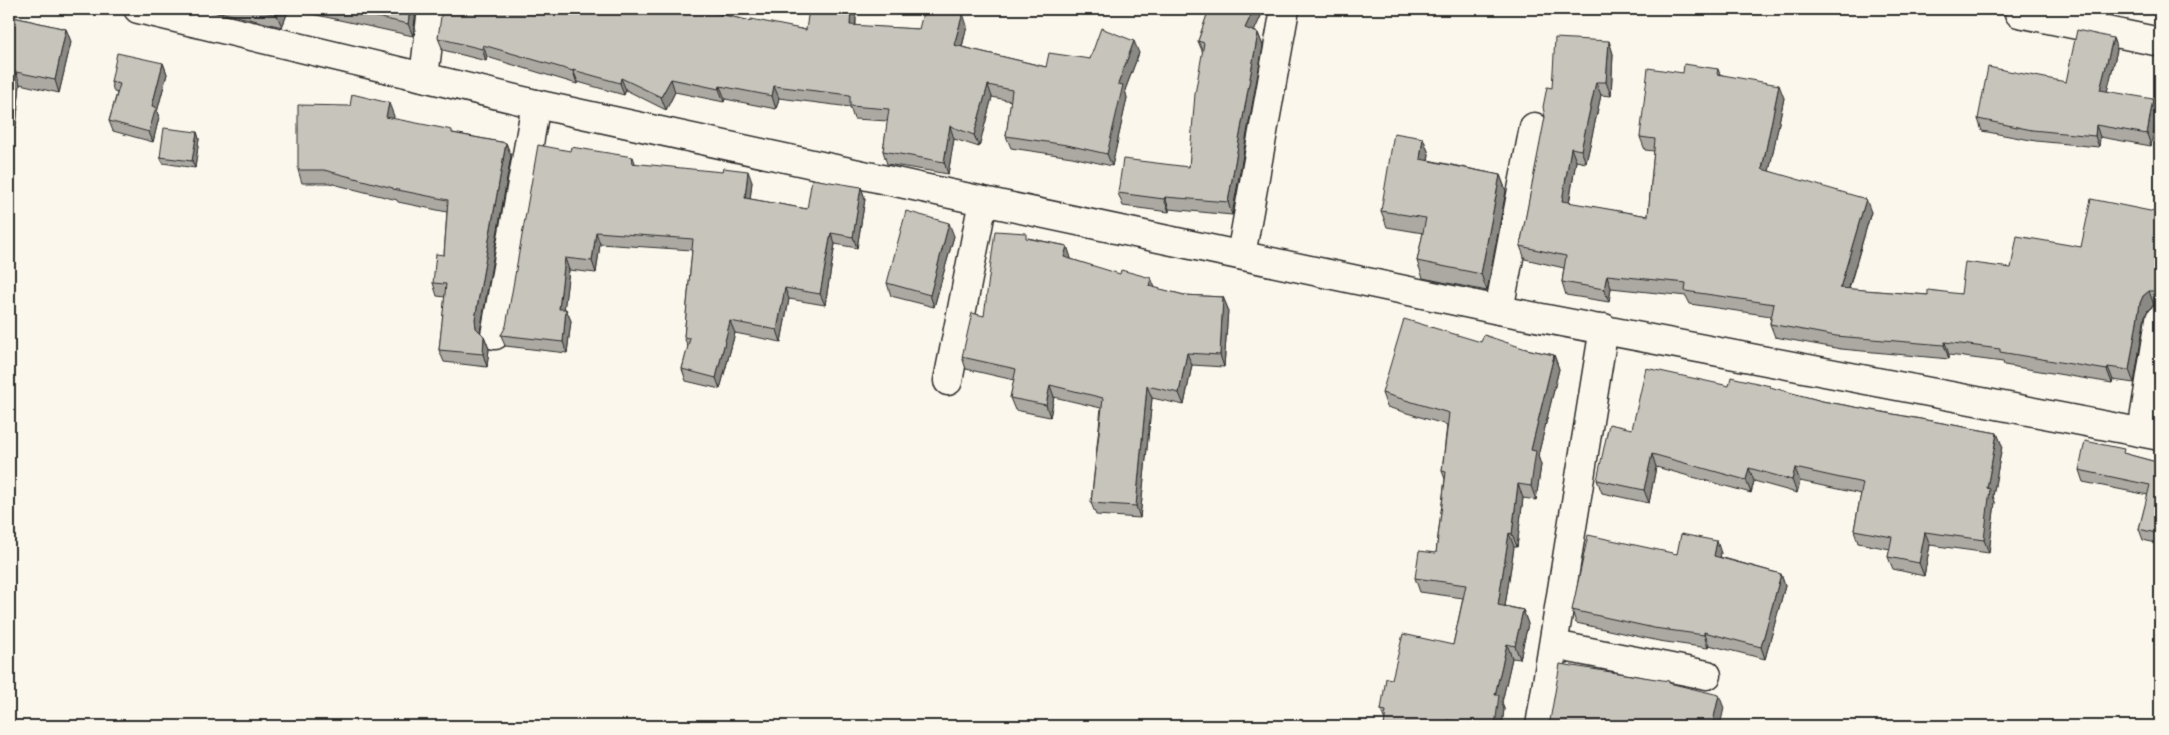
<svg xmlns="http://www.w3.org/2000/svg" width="2169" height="735" viewBox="0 0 2169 735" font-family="'Shantell Sans',sans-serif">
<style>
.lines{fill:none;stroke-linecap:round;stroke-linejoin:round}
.street-casing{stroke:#2b2b2b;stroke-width:31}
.secondary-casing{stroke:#2b2b2b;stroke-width:31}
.street{stroke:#fbf7ec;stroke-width:28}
.secondary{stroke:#fbf7ec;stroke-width:28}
.wall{fill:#aba9a2;stroke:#2b2b2b}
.shaded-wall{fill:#8b8984;stroke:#2b2b2b}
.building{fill:#c7c4bc;stroke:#2b2b2b}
</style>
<rect width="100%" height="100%" fill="#fbf7ec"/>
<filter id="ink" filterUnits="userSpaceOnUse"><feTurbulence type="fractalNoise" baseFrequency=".02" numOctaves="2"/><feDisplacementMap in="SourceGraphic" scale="10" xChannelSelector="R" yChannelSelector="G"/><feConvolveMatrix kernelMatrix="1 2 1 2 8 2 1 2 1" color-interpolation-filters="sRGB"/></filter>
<g filter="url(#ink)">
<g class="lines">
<defs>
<path id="street" d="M2019,13L2160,42
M424,77L432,9
M1241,255L1285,9
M1499,310L1534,127
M495,335L536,104
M948,381L983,201
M2142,432L2160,319
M1554,645L1707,675
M1540,726L1604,328"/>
<path id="secondary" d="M138,9L536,104L983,201L1499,310L2160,436"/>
</defs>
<!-- street casing -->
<use href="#street" class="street-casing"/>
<!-- secondary casing -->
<use href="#secondary" class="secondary-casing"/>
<!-- street -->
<use href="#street" class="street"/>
<!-- secondary -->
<use href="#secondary" class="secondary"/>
</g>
<!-- wall -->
<path class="wall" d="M208,9H416L413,36L289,9L282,27Z
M706,9V11L751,21L806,30L856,18V26L919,29L967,26L962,47L1046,67L1090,59L1139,53L1125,90L1127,98L1112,166L1072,157L1011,148L1006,136L1011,101L992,97L979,147L954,139L948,174L887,164L883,151L888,121L854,119L850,107L779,98L776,109L725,99L724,102L675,92L666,110L626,90L624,95L578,82L577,84L487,57L486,61L443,50L438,38Z
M1205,9H1264L1254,31L1258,33L1263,46L1232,215L1169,209V212L1123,206L1118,193L1189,167L1203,53L1198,41L1209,10Z
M9,16L66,29L71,42L59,93L20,84L16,128H9Z
M2113,38L2117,50L2107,91L2158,111L2151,146L2100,137L2099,147L2036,141L1982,131L1978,119L2066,82Z
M1609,41L1613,54L1611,96L1601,95L1586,163L1576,161L1569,203L1648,216L1654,151L1645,150L1640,137L1683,73L1718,69L1720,74L1784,98L1769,171L1871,212L1849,289L1928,295L1961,294L2011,268L2081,247L2160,213V304L2154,305L2148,310L2145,316L2134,383L2113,380L2112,383L2004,365L2003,362L1949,355V359L1841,349L1775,337L1770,324L1771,316L1690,304L1686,296L1611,288L1609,302L1566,295L1562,282L1564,268L1525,259L1520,246L1552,88Z
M163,63L167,74L157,112L159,117L153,142L113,131L109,121L117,93L114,92L111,82Z
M350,106L394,116L393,119L453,133L506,143L511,156L480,332L484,336L489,349L487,367L444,362L439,350L445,297L437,296L433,283L444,255L447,212L398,202L397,200L329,183H302L298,170Z
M197,132L199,139L195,168L163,163L160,157Z
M1423,138L1429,154L1428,160L1500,175L1506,191L1487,291L1423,278L1417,261L1423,233L1387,227L1381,211Z
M635,164L752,182L750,199L807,209L861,187L865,199L857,248L835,244L825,305L789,299L781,342L735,333L720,389L686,381L682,369L688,347L684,337L692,250L600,244L596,273L569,270L564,309H566L571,321L567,353L505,346L501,335Z
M954,236L934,307L891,296L887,283Z
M1028,238L1067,246L1071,259L1155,288L1184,295L1223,297L1228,309L1224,367L1192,365L1184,405L1152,398L1140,518L1096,515L1091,503L1101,408L1054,397L1050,417L1015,410L1010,398L1014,380L966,369L962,357L984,316Z
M1526,349L1554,355L1559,369L1538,456L1541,465L1536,500L1523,498L1517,547H1514L1505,606L1523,610L1528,624L1520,659L1512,658L1502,702L1504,709L1502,726H1384L1385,721L1381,710L1392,679L1453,645L1463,598L1420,592L1415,578L1436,553L1445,479L1442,471L1447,425L1387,407L1382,393Z
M1729,386H1770L1771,388L1822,401L1997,433L2002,446L1993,496L1995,502L1989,553L1930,545L1924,576L1893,569L1888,557L1890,549L1858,543L1854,530L1861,494L1800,481L1797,493L1754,481L1751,493L1656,467L1649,503L1602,493L1597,480L1632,429Z
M2126,454L2160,463V544L2143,540L2139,529L2148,495L2083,482L2079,470Z
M1721,553L1720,557L1781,574L1785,586L1765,659L1709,645L1708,648L1659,641L1576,623L1572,610L1677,554Z"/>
<!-- shaded-wall -->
<path class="shaded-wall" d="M280,9H289L282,27L277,15Z
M410,9H416L413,36L408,24Z
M851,9H853L856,18L854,38L850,25Z
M1254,9H1264L1250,41L1245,28Z
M963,13L967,26L959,58L954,45Z
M66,29L71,42L59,93L55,80Z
M1258,33L1263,46L1232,215L1228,202Z
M2113,38L2117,50L2105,101L2100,90Z
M1134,41L1139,53L1125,90L1127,98L1112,166L1107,154L1118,84Z
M1609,41L1613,54L1611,96L1606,82Z
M483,45L487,57L486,61L482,49Z
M163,63L167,74L157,112L159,117L153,142L149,132L152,106Z
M573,70L578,82L577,84L573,71Z
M16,72L20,84L16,128L12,116Z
M621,78L626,90L624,95L620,83Z
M671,79L675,92L666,110L661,97Z
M1596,82L1601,95L1586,163L1581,150Z
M988,85L992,97L979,147L974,135Z
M1779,85L1784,98L1767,182L1762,169Z
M720,86L725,99L724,102L719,89Z
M774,86L779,98L776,109L772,96Z
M2153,99L2158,111L2151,146L2147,134Z
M389,103L394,116L391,130L386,117Z
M2096,125L2100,137L2099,147L2095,136Z
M950,126L954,139L948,174L944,162Z
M197,132L199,139L195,168L192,161Z
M1423,138L1429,154L1426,175L1420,159Z
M506,143L511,156L480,332L476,328L475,319Z
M1571,148L1576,161L1567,215L1562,201Z
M633,157L637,168L631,163Z
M748,171L752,182L749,209L745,198Z
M1500,175L1506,191L1487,291L1481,274Z
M861,187L865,199L857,248L853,237Z
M1165,197L1169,209V212L1164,199Z
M1866,199L1871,212L1845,301L1840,288Z
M949,223L954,236L934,307L930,295Z
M596,232L600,244L596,273L592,261Z
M831,233L835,244L825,305L820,294Z
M1067,246L1071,258L1069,269L1064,257Z
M565,258L569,270L563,320L559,309Z
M1607,275L1611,288L1609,302L1604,289Z
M1151,278L1156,290L1149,286Z
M785,288L789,299L781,342L777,330Z
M2149,291L2154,305L2148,310L2145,316L2134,383L2129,370L2140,303L2143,296Z
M1223,297L1228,309L1224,367L1220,355Z
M566,309L571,321L567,353L563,342Z
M730,321L735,333L720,389L716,378Z
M484,336L489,349L487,367L483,354Z
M1945,342L1949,355V359L1944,345Z
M1187,353L1192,365L1184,405L1179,393Z
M1554,355L1559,369L1538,456L1541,465L1536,500L1531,486V450Z
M2108,367L2113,380L2112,383L2107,370Z
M1050,385L1054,397L1050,417L1046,405Z
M1147,386L1152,398L1140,518L1136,506Z
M1997,433L2002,446L1993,496L1995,502L1989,553L1984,540L1987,488Z
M1652,454L1656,467L1649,503L1644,490Z
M1749,468L1754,481L1751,493L1746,480Z
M1795,468L1800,481L1797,493L1792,480Z
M1518,484L1523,498L1517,547L1512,534Z
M1925,532L1930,545L1924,576L1919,563Z
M1509,533L1514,547L1503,619L1498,605Z
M1717,541L1721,553L1718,568L1714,556Z
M1781,574L1785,586L1765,659L1761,647Z
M1523,610L1528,624L1520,659L1515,646Z
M1704,632L1709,645L1708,648L1704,635Z
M1507,644L1512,658L1502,702L1504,709L1502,726H1495V695Z
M1719,695L1724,708L1720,726H1712Z
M1447,720L1449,726H1446Z"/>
<!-- building -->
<path class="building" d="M253,9H280L277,15Z
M341,9H410L408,24Z
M442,9H701V10L751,21V19L806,30L809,9H851L850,25L919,29L924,9H945L963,13L954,45L1046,67L1049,53L1090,59L1101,28L1134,41L1118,84L1123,85L1107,154L1067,145L1006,136L1012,90L988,85L974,135L950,126L944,162L883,151L889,109L850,106V95L774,86L772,96L720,86L719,89L671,79L661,97L621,78L620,83L573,70V71L483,45L482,49L438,38Z
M1209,9H1254L1245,28L1258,33L1228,202L1165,197L1164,199L1118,193L1123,159L1189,167L1195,94L1204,43L1198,41Z
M9,16L66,29L55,80L16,72L12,116H9Z
M2077,30L2113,38L2100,90L2153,99L2147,134L2096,125L2095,136L2032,130L1978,119L1988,67L2066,82Z
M1555,38L1609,41L1606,82H1596L1581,150L1571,148L1562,201L1648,216L1655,139L1640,137L1648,68L1683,73L1684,64L1718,69L1717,74L1779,85L1762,169L1866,199L1840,288L1928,295V290L1961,294L1965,262L2011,268L2017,236L2081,247L2091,199L2160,213V292L2158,291H2149L2143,296L2140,303L2129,370L2108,367L2107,370L2000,352V349L1945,342L1944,345L1836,336L1770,324L1774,304L1685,291L1686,283L1607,275L1604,289L1562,282L1566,256L1520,246L1545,117L1543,107L1547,87L1552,88Z
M117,53L163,63L152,106L156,107L149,132L109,121L120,84L111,82Z
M352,94L389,103L386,117L452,130V133L506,143L475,319L476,328L484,336L483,354L439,350L446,284L433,283L436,254L444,255L448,200L393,189V188L324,170H298V105L350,106Z
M164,128L197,132L192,161L160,157Z
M1394,133L1423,138L1420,159L1500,175L1481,274L1417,261L1426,218L1381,211Z
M538,145L570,151L571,147L633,157L631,163L722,172L723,168L748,171L745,198L807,209L812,179L861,187L853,237L831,233L820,294L785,288L777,330L730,321L716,378L682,369L690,338L684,337L693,239L596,232L592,261L565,258L559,309H566L563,342L501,335L506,326Z
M906,211L949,223L930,295L887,283Z
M995,231L1026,233V238L1067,246L1064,257L1120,274L1121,270L1151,278L1149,286L1184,295L1223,297L1220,355L1187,353L1179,393L1147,386L1136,506L1091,503L1103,398L1050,385L1046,405L1010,398L1016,369L962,357L972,313L984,316Z
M1404,319L1481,342L1484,335L1526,349L1554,355L1531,450L1536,451L1531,486L1518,484L1512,534L1509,533L1498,605L1523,610L1515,646L1507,644L1495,695H1499L1495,726H1488L1447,720L1446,726H1384L1386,711L1381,710L1386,678L1392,679L1403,634L1453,645L1466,585L1415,578L1419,551L1436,553L1446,472L1442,471L1449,413L1382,393Z
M1646,368L1729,386L1731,377L1770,386V387L1822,401L1997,433L1987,488L1990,489L1984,540L1925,532L1919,563L1888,557L1892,537L1854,530L1863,483L1795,468L1792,480L1749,468L1746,480L1652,454L1644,490L1597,480L1609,424L1632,429Z
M2085,441L2124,449L2123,453L2160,463V534L2139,529L2150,485L2079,470Z
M1681,534L1717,541L1714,556L1781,574L1761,647L1704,632V635L1654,628L1572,610L1588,535L1677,554Z
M1560,664L1669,681V683L1719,695L1712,726H1549Z"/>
</g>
<!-- margin -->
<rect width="2169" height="735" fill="none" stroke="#fbf7ec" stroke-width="30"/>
<rect x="15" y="15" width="2139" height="705" fill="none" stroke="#2b2b2b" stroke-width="2" filter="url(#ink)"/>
</svg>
